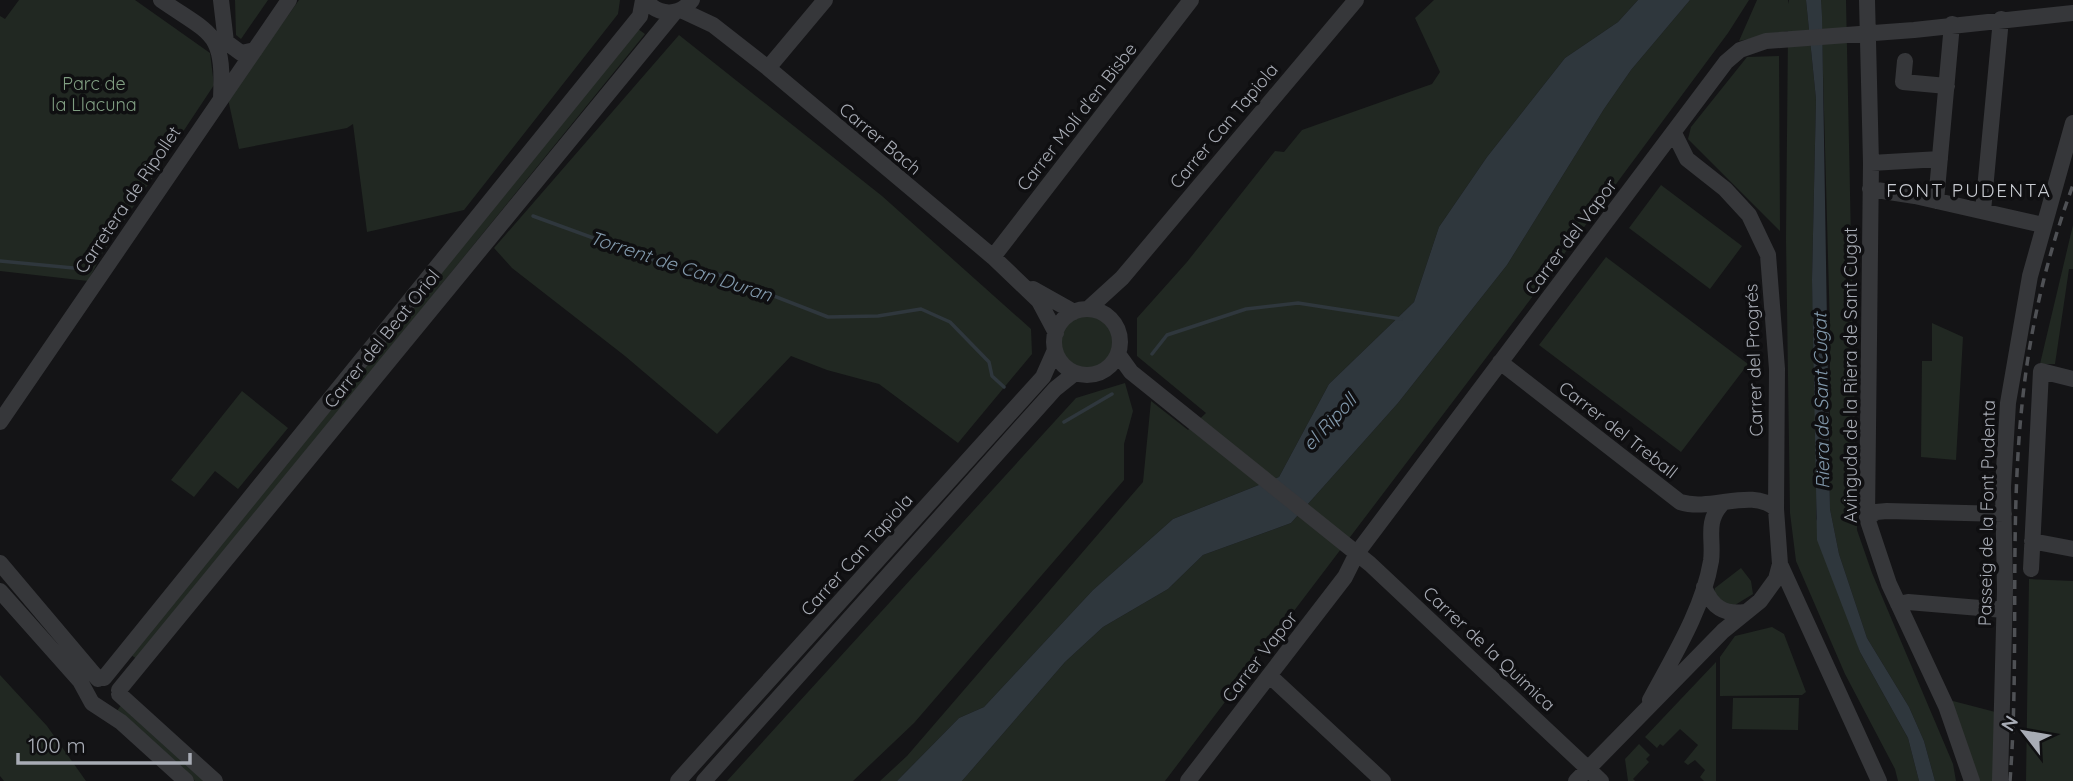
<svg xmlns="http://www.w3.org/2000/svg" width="2073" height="781" viewBox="0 0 2073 781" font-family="Quicksand,sans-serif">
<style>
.green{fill:#212822}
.water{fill:#2f373d}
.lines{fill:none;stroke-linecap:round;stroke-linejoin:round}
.stream{stroke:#2f373d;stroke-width:3.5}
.minor{stroke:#36373a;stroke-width:16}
.rail{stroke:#4f5155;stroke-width:3.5;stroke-dasharray:9 7;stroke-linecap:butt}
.labels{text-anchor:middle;stroke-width:7;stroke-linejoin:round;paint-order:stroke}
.park-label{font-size:18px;fill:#809e82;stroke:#0f0f11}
.street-label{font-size:18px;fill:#a8acb5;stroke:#0f0f11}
.neighbourhood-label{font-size:19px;letter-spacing:2px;fill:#c8cbd1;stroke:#0f0f11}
.water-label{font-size:19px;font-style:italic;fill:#8299ac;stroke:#0f0f11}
</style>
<rect width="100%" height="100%" fill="#141416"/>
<!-- green -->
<path class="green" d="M19,0H135L210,53L214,85L102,254L88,281L0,271V16L5,19Z
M235,0H268L241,39L236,35Z
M299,0H620L618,14L464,210L367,232L353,124L347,128L239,149L228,99Z
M1434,0H1638L1618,22L1565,58L1487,157L1439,227L1414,302L1329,384L1279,477L1173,519L1093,590L984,707L959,718L897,781H880L907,756L1143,482L1151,401L1188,430L1206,413L1137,356V318L1187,262L1275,151L1284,152L1302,130L1432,84L1440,72L1415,18Z
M1690,0H1749L1728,33L1536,292L1165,781H962L1065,662L1103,627L1168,589L1203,555L1291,523L1398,403L1507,265L1604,109L1631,70Z
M1757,0H1788V4L1789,0H1806L1816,99L1812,280L1818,451L1816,518L1860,652L1908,738L1919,781H1898L1895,769L1845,674L1796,561L1790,513L1786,238L1788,31L1739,41Z
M1821,0H1846L1857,530L1872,573L1953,764L1956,781H1935L1924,741L1909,707L1867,638L1839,554L1830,509V330Z
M638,29L645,34L137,659L131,655Z
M679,35L882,196L1031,329L1032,354L958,443L879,384L827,370L791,356L717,434L625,356L512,268L494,248Z
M1779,56L1780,231L1688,139L1691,127L1747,57Z
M1661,185L1742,246L1710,289L1629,228Z
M2073,225V269H2069L2055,364H2040Z
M1606,257L1748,364L1681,452L1539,345Z
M1060 342a27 27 0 1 1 54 0a27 27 0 1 1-54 0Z
M1932,323L1963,337L1956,460L1921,457L1922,361H1932Z
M1125,383L1133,411L1124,444V480L914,723L853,781H727L1076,398Z
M242,391L288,428L238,489L215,471L194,497L171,480Z
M1741,568L1751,581L1753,594L1735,605L1724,604L1714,592L1715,588Z
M2029,579L2073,581V781H2026Z
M1772,627L1784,634L1806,692L1802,695L1720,696V657L1735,636Z
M1716,662V781H1704L1700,777L1705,770L1695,760L1688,765L1684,762L1698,745L1680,729L1663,746L1660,744L1657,748L1645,737Z
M0,675L47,726L86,781H4L0,776Z
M1733,698H1799L1798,730L1732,729Z
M124,701L211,781H195L117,711Z
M1953,701L2003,714L2000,781H1972L1946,706Z
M1639,744L1650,755L1646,759L1649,762L1633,779L1635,781H1628L1625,759Z"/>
<!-- water -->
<path class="water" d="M1638,0H1690L1631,70L1604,109L1507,265L1398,403L1291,523L1203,555L1168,589L1103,627L1065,662L962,781H897L959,718L984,707L1093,590L1173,519L1279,477L1329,384L1414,302L1439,227L1487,157L1565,58L1618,22Z
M1806,0H1821L1822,16L1830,509L1839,554L1867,638L1909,707L1924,741L1935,781H1919L1908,738L1860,652L1817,540L1812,280L1816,99Z"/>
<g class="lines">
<!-- stream -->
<path class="stream" d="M533,216L662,263L717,274L828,317L878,316L921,309L950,322L989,362L992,376L1004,387
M0,261L84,269
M1152,354L1167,335L1246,309L1298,303L1401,319
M1064,422L1112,394"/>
<!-- minor -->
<path class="minor" d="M161,0C213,36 224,31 221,98
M221,0L226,42L241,53L255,50
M645,0C659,16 679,17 692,0
M1867,0L1871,163L1867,518L1889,584L1946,706L1972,781
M681,10L713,25L768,68L993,257L1039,301L1056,333
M1905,61L1903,82L1947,86
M768,68L825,0
M1871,163L1940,159
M1870,189L1915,196L2043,225
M1936,201L1952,24
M1983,211L2001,19
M993,257L1191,0
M1033,289L1074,312
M1088,309L1122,278L1356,0
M1054 342a33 33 0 1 1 66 0a33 33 0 1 1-66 0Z
M1118,354L1131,372L1370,564L1601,781
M1500,362L1680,502C1712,512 1752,487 1776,509
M0,422L289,0
M1867,518L1876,512L1887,511L2004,514
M2032,541L2073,549
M0,563L98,679
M1780,564L1879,781
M2031,569L2041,371L2073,379
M1704,587C1712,607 1724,615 1745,612
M0,591L80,681L92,703L121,722L186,781
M1898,604L1908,602L2004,610
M1270,676L1383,781
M104,678L640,16L643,0
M119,690L675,12
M119,694L215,781
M1650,700C1673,657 1703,609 1711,561C1714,540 1705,523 1721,505
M678,781L1043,377L1055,350
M704,781L1055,389L1075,373
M1188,781L1345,577L1357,553L1726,62L1740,50L1766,41L1914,30L2073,13
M1576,781L1723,631L1760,601L1776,579L1780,564L1776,509L1777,369L1768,255L1749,215L1725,189L1687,159L1674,133
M2000,781L2005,589L2003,487L2008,403L2030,276L2073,123"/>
<!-- rail -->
<path class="rail" d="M2010,781C2020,650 2008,518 2024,387C2032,319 2049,250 2073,185"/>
</g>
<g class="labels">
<!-- park labels -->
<g class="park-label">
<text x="94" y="90">Parc de<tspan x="94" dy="21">la Llacuna</tspan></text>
</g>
<!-- street labels -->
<g class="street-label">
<text transform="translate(1077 117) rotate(-52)" y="6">Carrer Molí d'en Bisbe</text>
<text transform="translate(1224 126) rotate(-50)" y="6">Carrer Can Tapiola</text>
<text transform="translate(880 139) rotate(40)" y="6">Carrer Bach</text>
<text transform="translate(128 200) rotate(-56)" y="6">Carretera de Ripollet</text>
<text transform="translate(1571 237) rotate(-53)" y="6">Carrer del Vapor</text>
<text transform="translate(382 339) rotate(-51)" y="6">Carrer del Beat Oriol</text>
<text transform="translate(1754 360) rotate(-92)" y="6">Carrer del Progrés</text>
<text transform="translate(1851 375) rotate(-90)" y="6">Avinguda de la Riera de Sant Cugat</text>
<text transform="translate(1618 430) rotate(38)" y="6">Carrer del Treball</text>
<text transform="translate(1987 513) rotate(-89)" y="6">Passeig de la Font Pudenta</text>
<text transform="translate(857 555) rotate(-48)" y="6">Carrer Can Tapiola</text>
<text transform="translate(1489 649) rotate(43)" y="6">Carrer de la Quimica</text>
<text transform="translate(1260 657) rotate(-52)" y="6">Carrer Vapor</text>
</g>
<!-- neighbourhood labels -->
<g class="neighbourhood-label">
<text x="1969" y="197">FONT PUDENTA</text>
</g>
<!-- water labels -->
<g class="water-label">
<text transform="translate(681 266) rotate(18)" y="7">Torrent de Can Duran</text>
<text transform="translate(1821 401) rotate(-91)" y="7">Riera de Sant Cugat</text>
<text transform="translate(1329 422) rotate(-47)" y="7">el Ripoll</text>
</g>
</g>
<!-- north arrow -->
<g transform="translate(2024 732) rotate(301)" stroke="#0f0f11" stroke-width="5" paint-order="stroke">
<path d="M0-5L12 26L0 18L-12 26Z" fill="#a8acb5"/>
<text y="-10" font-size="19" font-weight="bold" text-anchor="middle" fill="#a8acb5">N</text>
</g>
<!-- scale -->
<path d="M18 753v10h172v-10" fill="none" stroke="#a8acb5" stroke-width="3.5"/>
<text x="28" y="753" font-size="21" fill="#a8acb5" stroke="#0f0f11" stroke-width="5" paint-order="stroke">100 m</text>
</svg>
